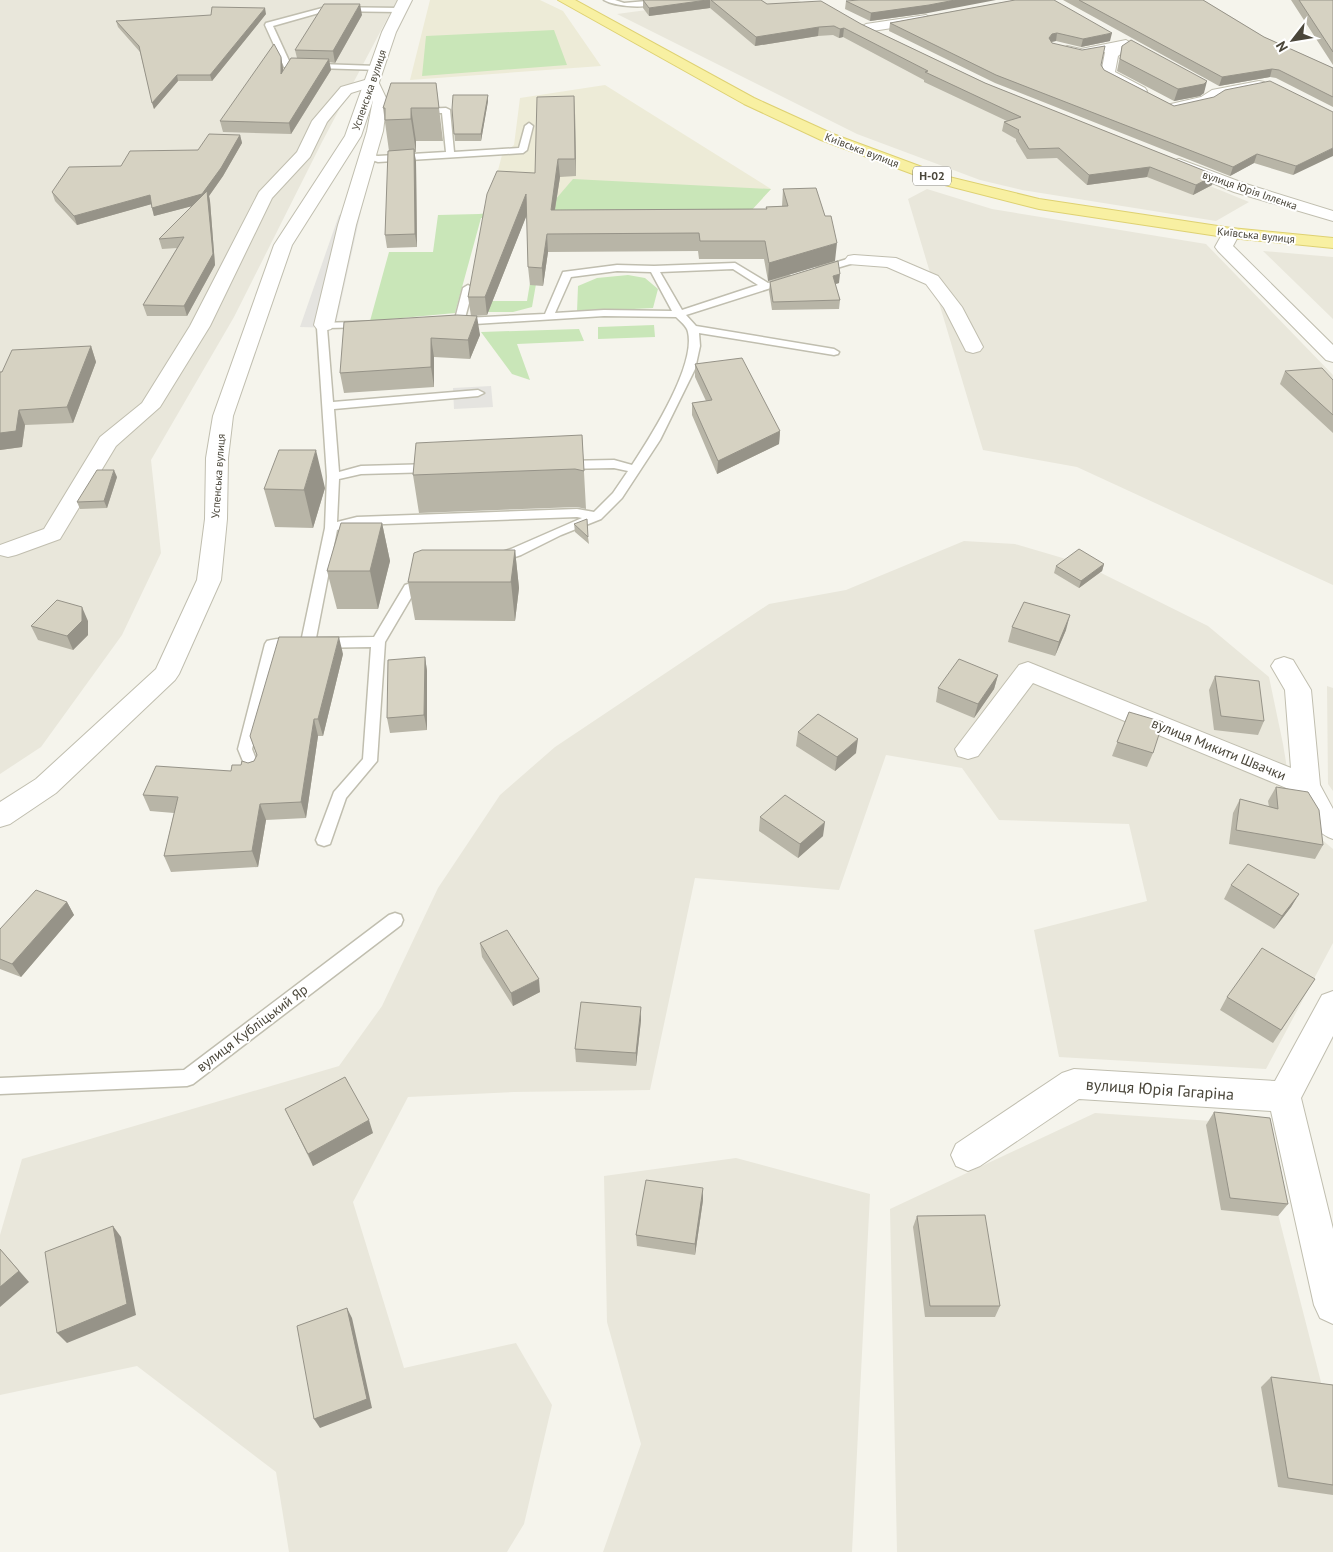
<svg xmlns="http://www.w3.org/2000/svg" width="1333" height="1552" viewBox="0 0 1333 1552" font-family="'PT Sans',sans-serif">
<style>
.residential{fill:#e9e7db}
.education{fill:#edebd7}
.green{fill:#c9e6b8}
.parking{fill:#e5e4e0}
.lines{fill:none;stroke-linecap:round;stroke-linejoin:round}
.service-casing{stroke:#c0beaf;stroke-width:3}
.minor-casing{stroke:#c0beaf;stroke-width:2}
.tertiary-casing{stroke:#c0beaf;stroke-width:2}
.primary-casing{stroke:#ded172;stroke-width:2}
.service{fill:#fff;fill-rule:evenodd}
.minor{fill:#fff;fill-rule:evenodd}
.tertiary{fill:#fff;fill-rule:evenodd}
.primary{fill:#f8f0a2;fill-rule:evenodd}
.wall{fill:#b8b5a7}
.shaded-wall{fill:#969388}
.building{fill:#d6d2c2;stroke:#969388}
.labels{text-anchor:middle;stroke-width:4;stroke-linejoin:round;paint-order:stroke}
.far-street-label{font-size:11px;fill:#4a463a;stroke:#fff}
.shield{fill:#fff;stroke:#807e75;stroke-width:1}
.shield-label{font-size:12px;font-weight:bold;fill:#4a463a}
.street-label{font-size:14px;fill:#4a463a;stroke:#fff}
.near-street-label{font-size:16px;fill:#4a463a;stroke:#fff}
</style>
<rect width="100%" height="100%" fill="#f5f4ec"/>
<!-- residential -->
<path class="residential" d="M0,0H397L322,142L234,317L151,460L161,553L122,635L41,747L0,774Z
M681,0H798L842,24L1008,103L1249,202L1216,221L1022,190L980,180L857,134L617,14L684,5Z
M927,189L992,209L1206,244L1333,375V585L1077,467L983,450L908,199Z
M1263,251L1333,257V319Z
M964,541L1015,544L1083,564L1208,626L1269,677L1283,744L1295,817L1333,849V943L1266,1069L1059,1057L1034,930L1147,901L1129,824L999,820L962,768L886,755L839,890L695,878L650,1090L514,1092L408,1097L353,1202L404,1368L516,1343L552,1405L524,1524L507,1552H289L276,1472L137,1366L0,1395V1235L22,1159L339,1066L382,1006L438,888L500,795L555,747L769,604L846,590Z
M1327,686L1333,688V791L1328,784Z
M1095,1113L1255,1124L1333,1429V1552H897L890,1209Z
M736,1158L870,1194L852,1552H603L641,1444L607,1322L604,1176Z"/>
<!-- education -->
<path class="education" d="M430,0H540L563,11L601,66L410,80Z
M605,85L771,189L749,213L486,216L502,155L514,145L520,98Z"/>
<!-- green -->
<path class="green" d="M554,30L567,65L422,76L426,36Z
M573,179L771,189L749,213L481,218L455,313L370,321L389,252H433L438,215L479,214L549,207Z
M628,275L645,278L658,289L653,308L577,312L578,286L597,278Z
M530,283L536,284L532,307L513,312H476L473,301H527Z
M654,325L655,337L598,339V327Z
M579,329L584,341L517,344L530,380L512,374L481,332Z"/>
<!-- parking -->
<path class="parking" d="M361,211L335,328L300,327L339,215Z
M491,386L493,407L454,409L453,388Z"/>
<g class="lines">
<defs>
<path id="service" d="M604,0H615L624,3L658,0C651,11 614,6 604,0Z
M326,7L400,8L404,10L400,12L326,11L273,26L290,63L377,66L381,68L380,70L284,67L265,25L266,23Z
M446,108L450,110L454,152L519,148L525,126L529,123L533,126L527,150L523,153L378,162L363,157L367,154L378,156L446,152L442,113H421L417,111L421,109Z
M854,257L857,258V262L820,273L815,270L817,268Z
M735,263L768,283L789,276L794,279L793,281L686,315L696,326L834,349L839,352L838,354L834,355L699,333L700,346L695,369L660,440L622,498L601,519L561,535L521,555L415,591L385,642L377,761L346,798L330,844L324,846L318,844L316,840L334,792L363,759L371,647L308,648L302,645L296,649H278L252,749L261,772L259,776L254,778L249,776L238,749L265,644L267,641C277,638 293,637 301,642L325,528L327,477L317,328L320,323L455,319L463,288L468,285L473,288L465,318L545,314L563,272L617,265L654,266ZM733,269L758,285L682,310L660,272ZM617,271L651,272L672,311L604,310L555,313L571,277ZM604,316L676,317C680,321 687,326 688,332C696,365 651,436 632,465L614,460L563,461L557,465L563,469L614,468L628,471L613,493L594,512L577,509L357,517L337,522L339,479L361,474L433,472L439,468L433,464L361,466L339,472L334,409L478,396L484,393L478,390L333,402L327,328L459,325ZM577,517L582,518L511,549L405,585L374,637L316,638L337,530L357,525Z
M395,913L401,915L403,920L401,925L193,1084L187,1086L0,1094V1078L184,1070L389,915Z"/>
<path id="minor" d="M926,15L933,19L931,22L866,32L859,28L866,24Z
M1126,40L1133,44L1118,56L1115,72L1145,88L1147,91L1145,94H1135L1103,77L1101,74L1105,52L1081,57L1062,53L1060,50L1067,46L1081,49Z
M372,78L377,79L387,100L383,131L356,225L334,325L331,329L324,331L317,329L314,325L338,225L367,131L373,100L367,88L351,93L327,122L310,157L272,198L210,326L160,407L116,446L60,539L16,555L8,557L0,555V545L44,529L100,437L142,403L190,326L259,192L297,152L312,121L341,87Z
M1259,81L1264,82L1266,85L1264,88L1222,97L1211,104L1176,112L1171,110L1168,107L1171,104L1201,97L1212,90Z
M1179,159L1246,184L1333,211V221L1234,192L1173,167L1171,164L1173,161Z
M854,255L896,258L938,276L962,307L983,347L980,351L973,353L966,351L944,308L926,284L887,267L848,264L845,260L848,256Z
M1284,657L1293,660L1311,690L1320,785L1333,809V839C1312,832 1306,811 1296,792L1033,683L978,756L968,759L958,756L955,749L1019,665L1028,662L1291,768L1285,690L1271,666L1275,660Z
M1333,991V1036L1301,1098L1333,1229V1324L1320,1318L1314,1305L1271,1111L1079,1099L980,1166L968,1171L956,1166L951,1155L956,1144L1062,1073L1074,1069L1275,1081L1322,995Z"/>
<path id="tertiary" d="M398,0H412L396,32L361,136L292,245L233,416L228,458L227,519L221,580L179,674L175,680L56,793L10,824L0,827V802L36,779L156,669L197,580L205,519L206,458L213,416L274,245L345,136L382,32Z
M1231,228L1237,229L1240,233L1233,246L1333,345V362L1326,360L1218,251L1215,247L1225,229Z"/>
<path id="primary" d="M558,0H575L754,98L833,134L949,177L1039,199L1231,228L1333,238V248L1231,238L1039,209L937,183L821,140L744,104Z"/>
</defs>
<!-- service casing -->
<use href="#service" class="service-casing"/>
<!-- minor casing -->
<use href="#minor" class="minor-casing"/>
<!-- tertiary casing -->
<use href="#tertiary" class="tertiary-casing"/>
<!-- primary casing -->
<use href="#primary" class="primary-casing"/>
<!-- service -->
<use href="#service" class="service"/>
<!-- minor -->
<use href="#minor" class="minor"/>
<!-- tertiary -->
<use href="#tertiary" class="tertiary"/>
<!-- primary -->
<use href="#primary" class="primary"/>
</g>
<!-- wall -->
<path class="wall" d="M643,0H761L767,4L861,24L985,83L1215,175L1212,185L1193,195L1147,177L1087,185L1057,158L1027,159L1016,141V139L1002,131L1004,122L1007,121L924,82V80L843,37L839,38L833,35L818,36L755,46L710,8L649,16L643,8Z
M1015,0L1110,41L1081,47L1056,41L1051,42L1052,43L1101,65L1104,70L1174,106L1333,112L1293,175L1254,163L1230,176L995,83L889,31L890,23Z
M1063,0H1203L1264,37L1333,68V107L1276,78L1270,77L1219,86Z
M1291,0H1333V65Z
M846,1L928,13L870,21L845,9Z
M266,14L212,81H178L154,109L140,52L118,27L116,21Z
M362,15L335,63L329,62L331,70L291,134L223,132L220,121L281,57L283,71L297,58L295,50Z
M1122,46L1204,93L1200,96L1174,101L1117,71Z
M436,83L443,141H416V152H414L416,162L417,247L387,248L385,235L389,151L383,108Z
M488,95V101L481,141H455L452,109Z
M575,113L576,176L560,177L555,210L766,209V207L782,206L783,189L835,261L768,281L764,259H699L698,251L548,252L543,286L530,285L528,267L527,214L487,315L474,316L480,335L470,359L434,357V387L344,393L340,373L471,316L468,297L535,173Z
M240,135L242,143L223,176L209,196L210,201L215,265L187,316H147L143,305L177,248L162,249L159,239L192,206L154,216L151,204L77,225L55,201L52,192L121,166L198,150Z
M770,282L839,283L835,284L840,300L839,309L772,310L769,291Z
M91,346L96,362L73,423L25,425L22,447L0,450V372Z
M695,364L780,431L779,444L717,474L692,415V403L706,401L695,377Z
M1285,371L1333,380V433L1280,384Z
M582,435L586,509L577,507L419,513L413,475Z
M117,477L107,508L80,509L77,502Z
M325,488L313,528L275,527L264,489Z
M382,523L390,561L378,609H337L327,571Z
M574,524L588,537L589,544L575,532Z
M515,550L519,588L515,621L415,620L408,582Z
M1104,564L1102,571L1079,588L1054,573L1056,566Z
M88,621V635L73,650L38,640L31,626Z
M1012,627L1066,630L1055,656L1008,642Z
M343,654L323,736H318L306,818L266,820L258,867L171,872L164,856L174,813L150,811L143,795L231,771L241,765L254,761L257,756L250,736Z
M425,657L427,671V730L390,733L387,718Z
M998,675L994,689L974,718L936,702L938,688Z
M1215,676L1264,721L1258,735L1214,730L1209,690Z
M1129,712L1153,753L1147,767L1112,756Z
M798,732L856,753L835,771L796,746Z
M1276,787L1323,845L1315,859L1229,844L1233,813L1240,799L1269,807L1268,801Z
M760,817L823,836L798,858L759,831Z
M1231,885L1299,894L1291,907L1274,929L1224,899Z
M67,902L74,915L21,977L0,969V929Z
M480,943L540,992L513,1006L482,957Z
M1315,979L1273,1043L1220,1010L1227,997Z
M641,1020L636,1066L576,1062L575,1049Z
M285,1109L373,1133L313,1166Z
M1214,1112L1288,1204L1278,1216L1221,1210L1206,1125Z
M703,1200L695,1255L637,1246L636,1235Z
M917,1216L1000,1306L995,1317H925L913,1227Z
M1271,1377L1333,1385V1495L1278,1487L1261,1387Z"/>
<!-- shaded-wall -->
<path class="shaded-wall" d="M707,0H710V8L649,16V8Z
M955,0H996L928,13L870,21L871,13Z
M360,4L362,15L335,63L333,51Z
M265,8L266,14L212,81L210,75Z
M819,27L818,36L755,46L756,37Z
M844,28L843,37L839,38L840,29Z
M1057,33L1056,41L1051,42L1049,38L1052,34Z
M1112,33L1110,41L1081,47L1083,39Z
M281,57L283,68V85L281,74Z
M329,59L331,70L291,134L289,123Z
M1272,69L1270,77L1219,86L1222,77Z
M177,75L178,81L154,109L152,103Z
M1207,81L1204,93L1200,96L1174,101L1178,89Z
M488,95V101L481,141V134Z
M574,96L575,113L576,176L575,159Z
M411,108L416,141V152L411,119Z
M240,135L242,143L223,176L209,196L210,201L215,265L187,316L184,306L204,203L154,216L152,208Z
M1333,148V156L1293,175L1296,166Z
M414,149L416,162L417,247L415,234Z
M1257,154L1254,163L1230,176L1233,167Z
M558,159L560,177L552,227L551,210Z
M1150,167L1147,177L1087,185L1089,175Z
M1215,175L1212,185L1193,195L1196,185Z
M526,194L528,212L487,315L485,297Z
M150,195L152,204L77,225L74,216Z
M547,234L548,252L543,286L542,268Z
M837,243L835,261L768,281L769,263Z
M840,274L839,283L832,285L833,276Z
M477,316L480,335L470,359L468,340Z
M431,338L434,357V387L431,367Z
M91,346L96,362L73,423L67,407Z
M19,410L25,425L22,447L0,450V433Z
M780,431L779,444L717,474L718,461Z
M316,450L325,488L313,528L304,490Z
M114,470L117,477L107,508L104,501Z
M382,523L390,561L378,609L370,571Z
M515,550L519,588L515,621L511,582Z
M1104,564L1102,571L1079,588L1081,581Z
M82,607L88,621V635L73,650L67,636Z
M1070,615L1066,630L1055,656L1059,642Z
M339,637L343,654L323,736L318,719Z
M425,657L427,671V730L424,715Z
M998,675L994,689L974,718L978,704Z
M314,719L318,736L306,818L301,802Z
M858,739L856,753L835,771L837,757Z
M260,804L266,820L258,867L252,851Z
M825,822L823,836L798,858L800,844Z
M1299,894L1291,907L1274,929L1282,916Z
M67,902L74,915L21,977L12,964Z
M539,979L540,992L513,1006L511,993Z
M641,1007V1020L636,1066V1053Z
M369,1120L373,1133L313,1166L308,1154Z
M703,1188V1200L695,1255V1244Z
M113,1226L121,1237L136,1315L67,1343L57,1333Z
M0,1249L29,1282L0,1307Z
M347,1308L352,1318L372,1408L320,1428L314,1419Z"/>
<!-- building -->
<path class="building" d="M643,0H707L649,8Z
M711,0H761L767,4L821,1L861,24L985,83L1215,175L1196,185L1150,167L1089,175L1059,148L1029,149L1018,131L1019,130L1004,122L1021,117L925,72L928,71L844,28L840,29L834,26L819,27L756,37Z
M859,0H955L929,5L871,13L846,1Z
M1015,0H1054L1112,33L1083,39L1057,33L1052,34L1049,38L1052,43L1082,50L1105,46L1101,65L1104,70L1174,106L1214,97L1225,90L1270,81L1333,112V148L1296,166L1257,154L1233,167L996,75L890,23Z
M1079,0H1203L1264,37L1333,68V97L1279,70L1272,69L1222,77Z
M1299,0H1333V52Z
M324,4H360L333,51L295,50Z
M212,7L265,8L210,75H177L152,103L139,46L116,21L211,15Z
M1131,40L1207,81L1204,84L1178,89L1120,59L1122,46Z
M274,44L281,57V74L291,58L329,59L289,123L220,121Z
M391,83H436L439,108H411V119L385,120V108H383Z
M453,95H488L481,134H454L452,109Z
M574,96L575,159H558L551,210L767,209L766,207L788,206L783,189L816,188L825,216H831L837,243L769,263L765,241H700L699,233L547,234L542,268L528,267L526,194L485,297H468L487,194L497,171L535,173L537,97Z
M209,134L240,135L221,168L202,194L152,208L150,195L74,216L52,192L69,167L121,166L130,151L198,150Z
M414,149L415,234L385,235L388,151Z
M207,191L213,254L184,306L143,305L184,237L159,239Z
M838,261L840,274L833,276L840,300L773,302L770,282Z
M457,315L477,316L468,340L431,338V367L340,373L344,322Z
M91,346L67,407L19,410L16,431L0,433V372H2L12,350Z
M742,358L780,431L718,461L692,403L712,400L695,364Z
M1322,368L1333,380V415L1285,371Z
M582,435L584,471L575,469L413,475L416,443Z
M279,450H316L304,490L264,489Z
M97,470H114L104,501L77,502Z
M587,519L588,537L574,524Z
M341,523H382L370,571H327Z
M1079,549L1104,564L1081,581L1056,566Z
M422,550H515L511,582H408L414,553Z
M57,600L82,607V621L67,636L31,626Z
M1024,602L1070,615L1059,642L1012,627Z
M279,637H339L318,719H314L301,802L260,804L252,851L164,856L178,797L143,795L156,766L231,771L232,765H241L242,761L248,763L254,761L257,755L250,736Z
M425,657L424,715L387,718L388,660Z
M959,659L998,675L978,704L938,688Z
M1215,676L1259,681L1264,721L1221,716Z
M1129,712L1163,722L1153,753L1117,742Z
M818,714L858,739L837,757L798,732Z
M1276,787L1308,792L1319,810L1323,845L1236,830L1240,799L1278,809Z
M785,795L825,822L800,844L760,817Z
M1248,864L1299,894L1282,916L1231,885Z
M36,890L67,902L12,964L0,959V929Z
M507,930L539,979L511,993L480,943Z
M1262,948L1315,979L1281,1030L1227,997Z
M581,1002L641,1007L636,1053L575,1049Z
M345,1077L369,1120L308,1154L285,1109Z
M1214,1112L1270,1118L1288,1204L1230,1198Z
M646,1180L703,1188L695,1244L636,1235Z
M985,1215L1000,1306H930L917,1216Z
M113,1226L127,1304L57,1333L45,1252Z
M0,1249L19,1271L0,1287Z
M347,1308L367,1399L314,1419L297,1326Z
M1271,1377L1333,1385V1485L1288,1478Z"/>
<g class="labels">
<!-- far-street labels -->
<g class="far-street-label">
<text transform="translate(369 90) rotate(-71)" y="4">Успенська вулиця</text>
<text transform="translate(862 150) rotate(21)" y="4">Київська вулиця</text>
<text transform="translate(1250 190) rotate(19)" y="4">вулиця Юрія Іллєнка</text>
<text transform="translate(1256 235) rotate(6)" y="4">Київська вулиця</text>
<text transform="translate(218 476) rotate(-86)" y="4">Успенська вулиця</text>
</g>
<!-- shield labels -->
<rect class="shield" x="913" y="166.5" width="38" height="19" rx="4"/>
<g class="shield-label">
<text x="932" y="180">Н-02</text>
</g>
<!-- street labels -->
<g class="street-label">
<text transform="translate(1219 749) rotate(22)" y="5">вулиця Микити Швачки</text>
<text transform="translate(252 1028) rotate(-37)" y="5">вулиця Кубліцький Яр</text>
</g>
<!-- near-street labels -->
<g class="near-street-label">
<text transform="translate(1160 1089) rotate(4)" y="6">вулиця Юрія Гагаріна</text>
</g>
</g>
<!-- north arrow -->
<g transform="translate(1293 40) rotate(239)" stroke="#ffffff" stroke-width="4" paint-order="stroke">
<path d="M0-4L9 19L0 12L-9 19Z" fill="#4a463a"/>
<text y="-8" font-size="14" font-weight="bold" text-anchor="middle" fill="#4a463a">N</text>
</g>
</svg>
